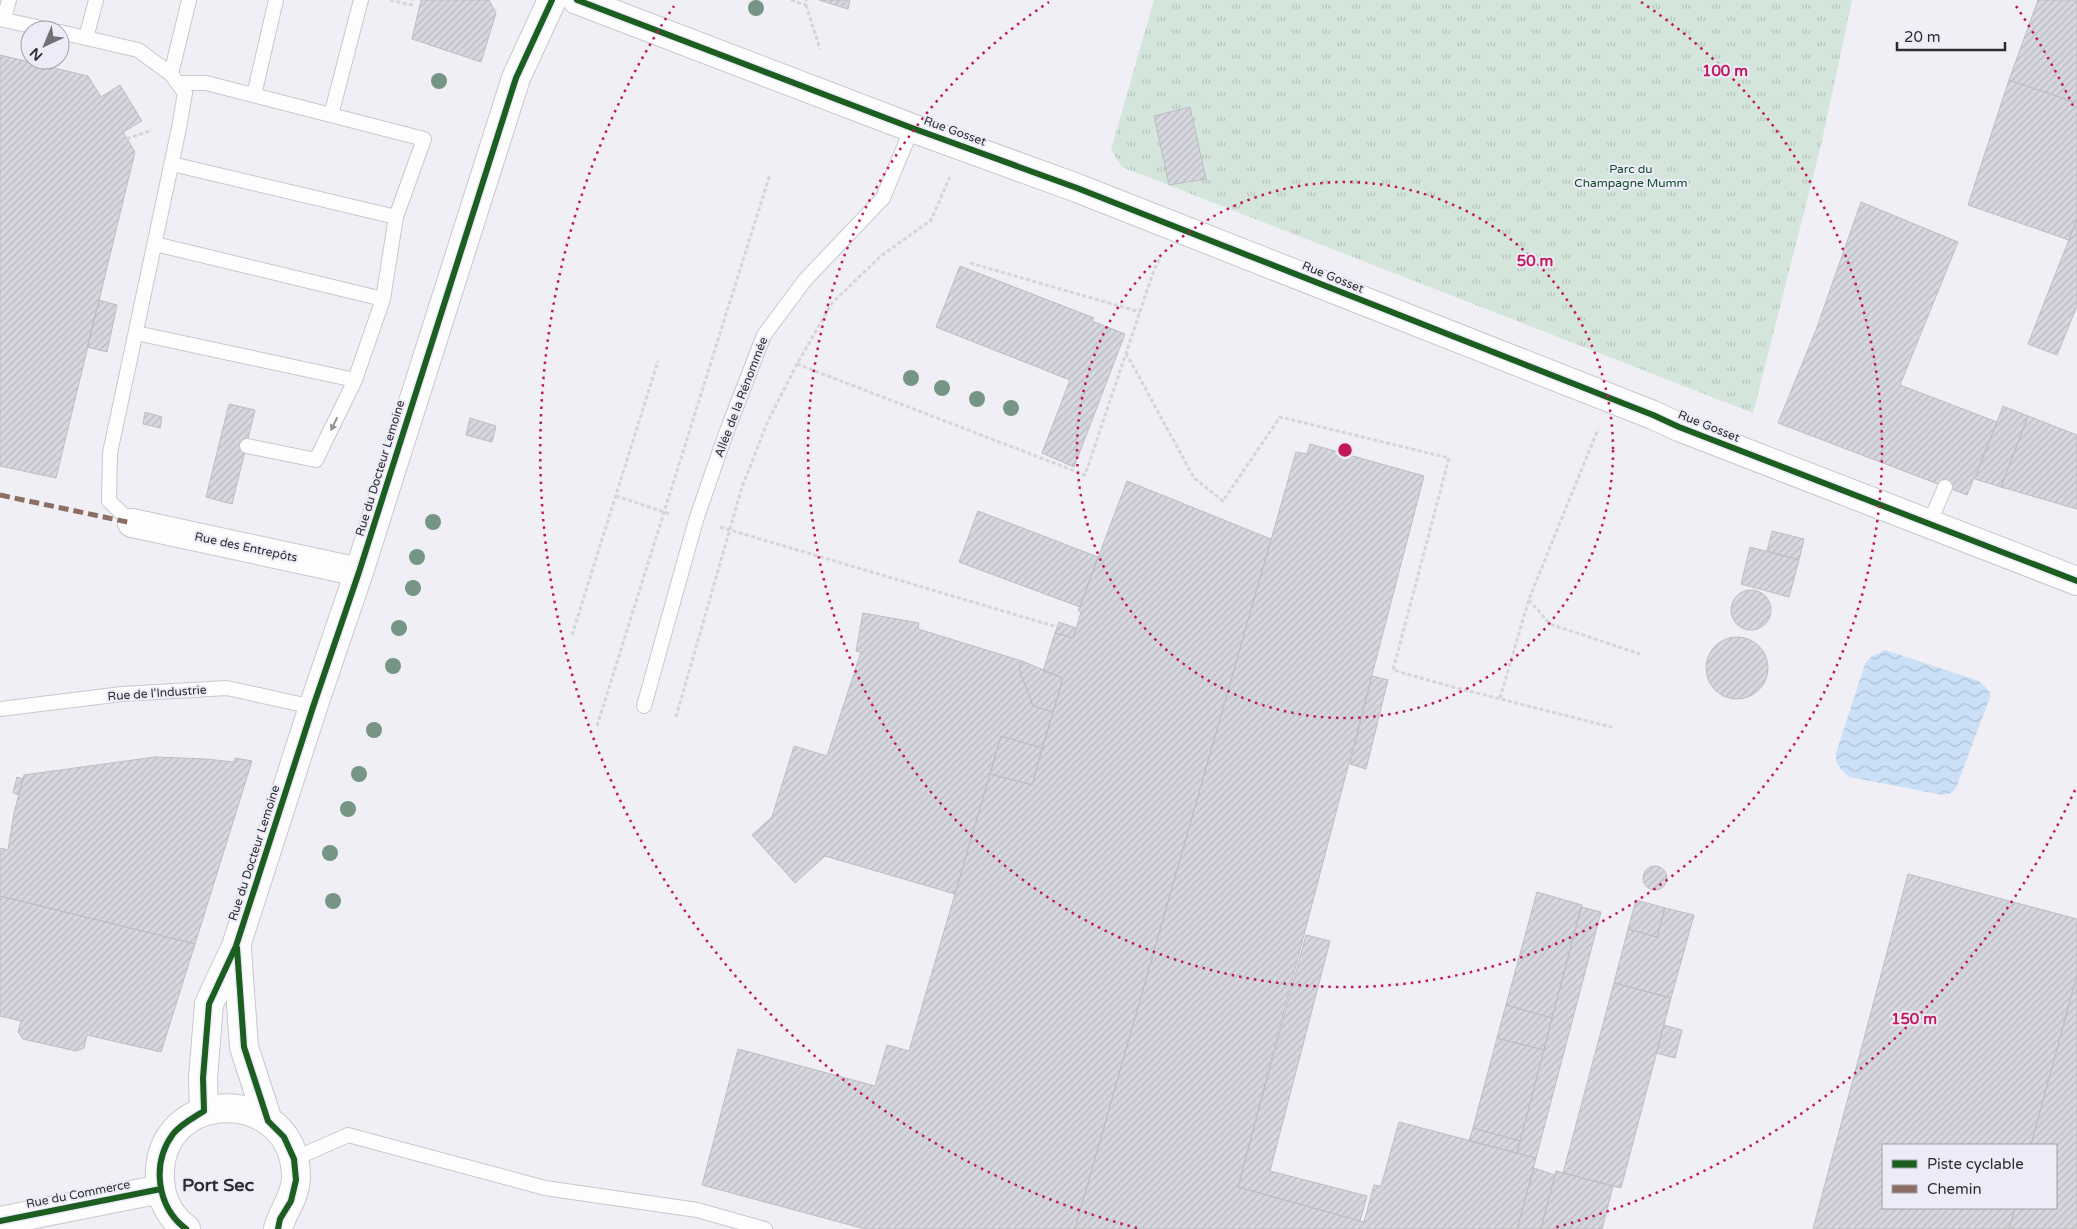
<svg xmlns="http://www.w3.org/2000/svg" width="2077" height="1229" viewBox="0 0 2077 1229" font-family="'Varela Round',sans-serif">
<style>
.park{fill:url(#park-tufts)}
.water{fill:url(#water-waves)}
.building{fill:url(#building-hatch);stroke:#bdbdc1}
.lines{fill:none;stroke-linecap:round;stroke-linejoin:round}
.service-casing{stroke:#c8c8cd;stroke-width:16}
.minor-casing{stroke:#c8c8cd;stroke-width:30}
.secondary-casing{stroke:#c8c8cd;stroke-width:30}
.path{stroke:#d6d6d7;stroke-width:3;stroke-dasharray:4 2.5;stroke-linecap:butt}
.service{stroke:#fdfdfe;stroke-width:14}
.minor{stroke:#fdfdfe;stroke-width:28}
.secondary{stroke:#fdfdfe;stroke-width:28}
.quiet{stroke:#8d6e63;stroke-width:5;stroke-dasharray:10 5;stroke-linecap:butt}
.cycleway-casing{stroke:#ececf8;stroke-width:9}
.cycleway{stroke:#1b5e20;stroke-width:6}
.tree{fill:#769585}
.oneway{fill:#959598}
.ring{fill:none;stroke:#c2185b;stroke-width:2.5;stroke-dasharray:2.5 5}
.labels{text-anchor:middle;stroke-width:4;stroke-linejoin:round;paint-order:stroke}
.street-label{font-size:12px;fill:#2d2d31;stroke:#ececf8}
.park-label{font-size:12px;fill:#134c2a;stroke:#ececf8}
.district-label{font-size:18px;font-weight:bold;fill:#2d2d31;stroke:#ececf8}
.centre{fill:#c2185b;stroke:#ececf8;stroke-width:2.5}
.ring-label{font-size:15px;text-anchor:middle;font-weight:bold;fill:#c2185b;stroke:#ececf8;stroke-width:4;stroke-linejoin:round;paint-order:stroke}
</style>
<defs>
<pattern id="park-tufts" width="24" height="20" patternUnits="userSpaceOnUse" patternTransform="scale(1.25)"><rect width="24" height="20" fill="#d4e5db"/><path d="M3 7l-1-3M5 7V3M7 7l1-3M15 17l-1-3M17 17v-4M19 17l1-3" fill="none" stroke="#b6c5bc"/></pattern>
<pattern id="water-waves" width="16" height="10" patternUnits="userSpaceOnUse" patternTransform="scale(1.25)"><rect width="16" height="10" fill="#cbe0f6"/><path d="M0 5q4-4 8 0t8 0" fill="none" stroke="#afc0d3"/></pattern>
<pattern id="building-hatch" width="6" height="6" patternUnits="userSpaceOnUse" patternTransform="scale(1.25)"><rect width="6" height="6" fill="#d7d7df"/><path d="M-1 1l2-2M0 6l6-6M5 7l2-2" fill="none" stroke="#b9b9c0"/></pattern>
</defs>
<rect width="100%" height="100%" fill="#efeff5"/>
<!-- park -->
<path class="park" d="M1154,0H1852L1822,141L1753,413L1122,167L1111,150Z"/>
<!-- water -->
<path class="water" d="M1885,650L1979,681L1989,691L1990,697L1956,788L1951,793L1943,795L1850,777C1841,771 1835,764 1836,753L1865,664L1871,657Z"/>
<!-- building -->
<path class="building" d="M421,0H489L496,13L481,62L412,39Z
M819,0H850L848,9Z
M2038,0H2077V103L2009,80Z
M0,55L88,76L101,97L120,85L142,121L123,132L135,152L56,478L0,466Z
M2009,80L2077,103V219L2069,240L1968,205Z
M1190,107L1206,179L1169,185L1154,116Z
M1861,202L1958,242L1900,385L1997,422L1967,495L1778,423L1816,330Z
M2077,219V306L2057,355L2028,344Z
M960,266L1094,318L1092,321L1125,334L1074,467L1042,453L1070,380L936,327Z
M99,300L117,305L107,352L87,347Z
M229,404L255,410L232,504L206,497Z
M2003,406L2028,416L2001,487L1975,479Z
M145,412L162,417L160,428L143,424Z
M2028,416L2077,435V509L2001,487Z
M470,418L496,426L492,442L466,435Z
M1310,444L1424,476L1238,1187L1364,1222L1374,1185L1381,1186L1399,1122L1536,1158L1517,1229H1075L1296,452L1307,454Z
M1127,481L1271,539L1075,1229H865L702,1185L738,1049L875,1086L887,1045L909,1051L990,774L1032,785L1063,678L1043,671L1055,633L1073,638L1081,612L1078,611Z
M978,511L1098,557L1080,607L959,562Z
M1772,531L1804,539L1799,560L1767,551Z
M1750,547L1799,560L1789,597L1741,584Z
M1731 610a20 20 0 1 1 40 0a20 20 0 1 1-40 0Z
M863,613L919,623L918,629L1022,661L1019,669L1033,706L1053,712L1042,748L1001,736L955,894L825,856L795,883L752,835L772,817L794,746L827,756L861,652L856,651Z
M1059,622L1076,628L1073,638L1055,633Z
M1706 668a31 31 0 1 1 62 0a31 31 0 1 1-62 0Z
M1022,661L1063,678L1053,712L1033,706L1019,669Z
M1372,676L1388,680L1366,769L1350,764Z
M1001,736L1042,748L1032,785L990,774Z
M155,757L206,759L234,762L235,758L252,761L195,944L0,896V848L8,850L14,813L24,775Z
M17,777L23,779L19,795L13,793Z
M1643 878a12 12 0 1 1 24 0a12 12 0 1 1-24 0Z
M1908,874L2077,919V975L2031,1145H1883V1208H2015L2009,1229H1813Z
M1537,892L1582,905L1552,1018L1506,1005Z
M0,896L195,944L161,1052L87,1035L84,1048L76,1051L23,1039L18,1032L21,1021L0,1016Z
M1636,900L1665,908L1657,937L1628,929Z
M1581,907L1601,912L1536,1158L1517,1153Z
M1665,908L1694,915L1671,998L1614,983L1628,929L1657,937Z
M1306,935L1330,941L1270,1171L1367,1196L1360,1221L1238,1187Z
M2077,975V1229H2009L2015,1208H2056V1145H2031Z
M1614,983L1671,998L1621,1188L1563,1173Z
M1506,1005L1552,1018L1544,1050L1497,1038Z
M1664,1025L1682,1030L1675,1058L1656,1053Z
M1497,1038L1544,1050L1520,1141L1473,1128Z
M1473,1128L1520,1141L1517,1153L1469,1141Z
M1534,1168L1555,1175L1541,1229H1517Z
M1556,1171L1613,1186L1602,1229H1541Z"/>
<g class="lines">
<defs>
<path id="service" d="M0,19L50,30
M4,19L9,0
M60,32L138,50L171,74L185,93L179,128L110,453L109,501L132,523
M86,38L96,0
M171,74L189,0
M178,83H206L424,139L396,217L383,299L355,380L316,460L247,446
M254,95L276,0
M331,115L361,0
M172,164L396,217
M155,244L383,299
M136,333L355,380
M1929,524L1945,487
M644,706L696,520L725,436L764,335L805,280L883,198L912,128
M0,709L122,694L227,688L313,707
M294,1159L348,1135L545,1188L697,1210L765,1229"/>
<path id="minor" d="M577,0L912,128L1077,188L1653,415L1679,427L2077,581
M132,523L359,572
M0,1221L161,1189"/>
<path id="secondary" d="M237,949L244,1047L268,1121
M204,1111L203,1078L209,1004L236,946L313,707L359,572L516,78L552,0
M186,1229C170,1217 161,1199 160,1180C155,1085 297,1084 296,1179C295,1198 282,1212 278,1229"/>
</defs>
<!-- service casing -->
<use href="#service" class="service-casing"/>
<!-- minor casing -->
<use href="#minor" class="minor-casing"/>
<!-- secondary casing -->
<use href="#secondary" class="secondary-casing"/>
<!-- path -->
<path class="path" d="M390,0L411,5L412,0
M791,0L806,5V0
M806,5L820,49
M127,139L152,130
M970,263L1140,312
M1126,353L1194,478L1223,501L1280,417L1449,458L1393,670L1449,686L1615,728
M797,364L1085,475L1154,270L1161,256
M616,496L670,514
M720,527L1057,627
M1529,600L1550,624L1640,654
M572,635L658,361
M1500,698L1529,599L1598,429
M676,717L742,487L767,423L797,364L832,303L881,256L931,220L950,177
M597,726L770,174"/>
<!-- service -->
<use href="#service" class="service"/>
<!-- minor -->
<use href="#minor" class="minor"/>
<!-- secondary -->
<use href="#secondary" class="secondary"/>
<!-- quiet -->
<path class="quiet" d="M0,495L132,523"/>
<defs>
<path id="cycleway" d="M577,0L912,128L1077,188L1653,415L1679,427L2077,581
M237,948L244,1047L268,1121L284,1137L294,1159L296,1180L291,1201L280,1219L278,1229
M0,1221L161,1189
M186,1229C157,1207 151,1164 173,1134C181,1124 193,1118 204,1111L203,1078L209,1004L236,946L313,707L359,572L516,78L552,0"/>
</defs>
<!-- cycleway casing -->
<use href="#cycleway" class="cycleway-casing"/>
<!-- cycleway -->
<use href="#cycleway" class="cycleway"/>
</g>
<!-- trees -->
<g class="tree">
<circle cx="756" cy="8" r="8"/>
<circle cx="439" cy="81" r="8"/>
<circle cx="911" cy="378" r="8"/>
<circle cx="942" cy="388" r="8"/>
<circle cx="977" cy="399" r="8"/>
<circle cx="1011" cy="408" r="8"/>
<circle cx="433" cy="522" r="8"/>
<circle cx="417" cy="557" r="8"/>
<circle cx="413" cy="588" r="8"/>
<circle cx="399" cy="628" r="8"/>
<circle cx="393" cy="666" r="8"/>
<circle cx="374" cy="730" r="8"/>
<circle cx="359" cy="774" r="8"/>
<circle cx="348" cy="809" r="8"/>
<circle cx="330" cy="853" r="8"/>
<circle cx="333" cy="901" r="8"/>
</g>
<!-- one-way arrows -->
<defs><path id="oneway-solid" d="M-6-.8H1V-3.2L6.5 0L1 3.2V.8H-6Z" transform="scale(1.25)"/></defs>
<use class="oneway" href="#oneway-solid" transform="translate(334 424) rotate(116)"/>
<!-- distance rings -->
<g class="ring">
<circle cx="1345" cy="450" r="268"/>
<path d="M1641 2A537 537 0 1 1 1049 2"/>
<path d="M2075 790A805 805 0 0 1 1553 1228M1137 1228A805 805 0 0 1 674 6M2016 6A805 805 0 0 1 2075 110"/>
</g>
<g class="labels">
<!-- street labels -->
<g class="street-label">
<text transform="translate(955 131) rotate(20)" y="4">Rue Gosset</text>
<text transform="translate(1333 277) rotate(22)" y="4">Rue Gosset</text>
<text transform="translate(741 397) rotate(-69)" y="4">Allée de la Rénommée</text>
<text transform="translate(1709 426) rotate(22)" y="4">Rue Gosset</text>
<text transform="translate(380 468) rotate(-73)" y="4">Rue du Docteur Lemoine</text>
<text transform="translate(246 547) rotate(12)" y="4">Rue des Entrepôts</text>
<text transform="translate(157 693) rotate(-4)" y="4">Rue de l'Industrie</text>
<text transform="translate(254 853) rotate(-72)" y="4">Rue du Docteur Lemoine</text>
<text transform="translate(78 1194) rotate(-11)" y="4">Rue du Commerce</text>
</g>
<!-- park labels -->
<g class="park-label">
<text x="1631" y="173">Parc du<tspan x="1631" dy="14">Champagne Mumm</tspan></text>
</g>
<!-- district labels -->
<g class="district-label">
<text x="218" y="1191">Port Sec</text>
</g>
</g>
<circle cx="1345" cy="450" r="8" class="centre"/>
<g class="ring-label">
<text x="1725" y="76">100 m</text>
<text x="1535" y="266">50 m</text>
<text x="1914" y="1024">150 m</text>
</g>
<!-- legend -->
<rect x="1882" y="1144" width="175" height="65" fill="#ececf8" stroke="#a0a0a8"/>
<rect x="1892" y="1160" width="25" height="8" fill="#1b5e20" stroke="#a0a0a8"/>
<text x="1927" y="1169" font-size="15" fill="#2d2d31">Piste cyclable</text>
<rect x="1892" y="1185" width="25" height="8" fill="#8d6e63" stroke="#a0a0a8"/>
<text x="1927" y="1194" font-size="15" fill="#2d2d31">Chemin</text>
<!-- north arrow -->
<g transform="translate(45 45) rotate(224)"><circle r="24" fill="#ececf8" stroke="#a0a0a8"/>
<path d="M0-4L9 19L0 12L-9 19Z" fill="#717176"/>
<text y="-8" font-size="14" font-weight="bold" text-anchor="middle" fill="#2d2d31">N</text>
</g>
<!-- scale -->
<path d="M1897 42v8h108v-8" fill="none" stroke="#2d2d31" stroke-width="2.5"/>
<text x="1904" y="42" font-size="15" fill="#2d2d31" stroke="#ececf8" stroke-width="4" paint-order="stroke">20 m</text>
</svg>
